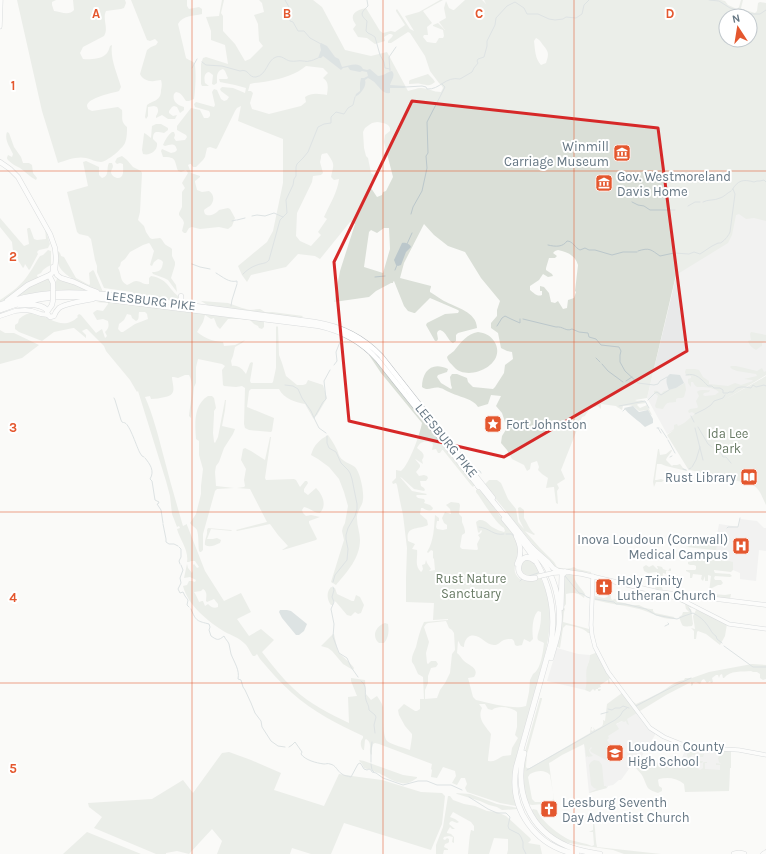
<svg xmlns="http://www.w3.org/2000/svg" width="766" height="854" viewBox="0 0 766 854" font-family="Karla,sans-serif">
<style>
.built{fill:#e8e9e9}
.green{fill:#dadfd7;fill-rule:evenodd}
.water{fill:#bbc7cb}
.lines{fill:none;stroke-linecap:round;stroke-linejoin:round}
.stream{stroke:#bbc7cb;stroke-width:1}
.secondary-casing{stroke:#b3babf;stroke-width:4.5}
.primary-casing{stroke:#b5babe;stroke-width:5}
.trunk-casing{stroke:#b4b9bd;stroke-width:5.5}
.motorway-casing{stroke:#b4b9bd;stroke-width:6}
.secondary{stroke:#fff;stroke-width:3.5}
.primary{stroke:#fff;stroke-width:4}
.trunk{stroke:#fff;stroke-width:4.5}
.motorway{stroke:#fff;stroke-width:5}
.primary-bridge-casing{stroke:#b5babe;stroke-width:5;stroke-linecap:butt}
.trunk-bridge-casing{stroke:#b4b9bd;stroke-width:5.5;stroke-linecap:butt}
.primary-bridge{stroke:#fff;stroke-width:4}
.trunk-bridge{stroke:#fff;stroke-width:4.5}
.marked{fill:none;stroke:#d62828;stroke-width:3;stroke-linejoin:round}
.grid{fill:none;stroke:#e4572e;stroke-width:1;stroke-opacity:0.55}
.labels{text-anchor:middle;stroke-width:4;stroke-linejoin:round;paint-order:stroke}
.poi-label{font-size:13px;fill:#657683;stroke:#fff;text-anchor:start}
.street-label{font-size:13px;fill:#657683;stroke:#fff}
.park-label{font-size:13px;fill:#687a64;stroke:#fff}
.grid-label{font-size:13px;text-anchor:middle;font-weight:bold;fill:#e4572e;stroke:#fff;stroke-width:4;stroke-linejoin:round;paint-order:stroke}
</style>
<rect width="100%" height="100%" fill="#fafaf8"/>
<!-- built -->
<path class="built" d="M734,211L766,220V375L667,434L647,398L677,273Z
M740,519L757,521L764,528H766V551L759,550L756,581L740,579V573L733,570L732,562L730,561L713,558L719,524L739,527Z
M557,648L578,654L590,655V658L587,667V686L585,690L547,681Z
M637,712L655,733V735L637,764L631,766L621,780H619L613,785L608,786V787L589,793L584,744Z
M687,746L730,749L729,791H687L678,767Z"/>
<!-- green -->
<path class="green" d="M17,0H56L52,2V5L54,11C61,12 69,16 74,10L73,0H125L126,3L124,8L121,9L106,11C102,19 109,28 104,36L83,47L80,53L83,59C88,60 101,59 105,55C108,53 109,49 110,46L112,45C110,59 117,73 121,87L119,91C112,93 87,98 87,106C87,107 88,108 88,109L92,111L118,107L122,110C123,118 120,121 127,127C127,132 127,138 125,143C122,149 108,161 101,162C96,162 91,159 86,158C77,156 67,160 58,163L42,111Z
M131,0H187V6L189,9L199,7L202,9V14C193,16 183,15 178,24L186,58C188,60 193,61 194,63C197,67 195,94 194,99L189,101H186C183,97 182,93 176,92L174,94C172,101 177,105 184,107V110L180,113L177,107L174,106L172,107L169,111V113L173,116L177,115L175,119H168L162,115L156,118V116C158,113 159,110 157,107L154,106L148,107V116L146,119L145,117L147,105C154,100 161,101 161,90C162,86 162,83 161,80C158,80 156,81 154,81C149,82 142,79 140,74L147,50L151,47L156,45L158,42L155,39L150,41L147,40Z
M222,0H224L221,13L223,16V31L235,44L245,61L250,59L263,46L259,41L258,24L254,15L264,12L262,3L259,0H313L322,7L345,50L371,56L387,52L408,91C413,90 417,88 421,88C428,88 433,92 441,92L443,88L442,86L439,83L430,71L425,56L410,33L408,32L391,43H388V41L392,37L393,35L391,34H389L384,37L385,41L375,44L367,38L358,37L353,29L356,25C355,23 353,21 353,19C351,12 361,9 366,8L380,31L383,33L391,31L395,32L405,25L396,11V10L397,9L410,29L414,31L405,16L419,12L440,0H443L423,11L432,23L427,27L428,35H424L423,37L427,42L434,43H436L439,38H443L444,36L443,30L433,26V25L438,23L445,30L439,22L446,18L444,8L446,1L449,8L453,10H454L465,0H482L486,4L484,0H721L725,1L728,5L737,9L739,7L741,0H743L741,8L742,9L755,13L757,11L758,3L760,2L766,3V221L754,218L746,219L739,214L736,215L732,235L728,243L676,275L647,398L635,400C638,402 641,399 644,401L646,403L638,404L637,405L640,408L647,405L652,415L650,414L648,410L639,411C632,405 633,405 623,406L622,410L617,407L616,406L601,404V409L598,406L590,408C589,411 586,413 585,416L582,417L561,470L565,479L557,484L559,488L557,491L558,504L556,503L554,487H553L546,488L548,478L542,474L538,470L539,467L537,461L531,463L530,469L527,471L524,465L512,459L507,450L501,443L502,436L507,428L508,424L505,422L502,413L496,406L501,396L491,395L488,404L478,407C476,404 476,404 473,402C466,397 456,396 449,392C446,391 443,388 440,388C433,386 428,392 422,387C422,371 432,361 448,369L447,372L438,375L437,377L441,383L451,389L452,388L451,385L450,377L452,374H457L467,378L468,382L473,387L493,389L495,387L504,373L505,365L513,359L512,352L507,351L501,348L498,333L491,328V323L497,316V310L500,301L481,278L465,252L448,246L434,235L424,224L404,263L400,278L431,286V287L430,290V292C435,295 439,298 444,301C455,307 477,312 477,328L458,333L456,335V341L453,343C447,340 447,332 440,330L438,331L437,333L438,339L437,341H435L426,325L427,323L445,314L458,313L459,311L458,310L430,298L415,313H414L408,311L404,306L394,281L393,282V283H391L376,291L369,297L334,302L340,271L355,224L350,222L320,259L315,256L298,254L286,267L251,275L247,282L242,275L238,266L267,242L273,231L283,183V139L238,121L241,106L237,108L235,111L217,148L216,149L210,147L207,148L205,157L203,160L196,167H193L191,164H190L188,165L191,173L200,176V177L195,181V182L197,190L202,192L209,191C214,194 215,201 210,206C208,207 206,208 204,210C204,219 215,215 219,210L228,208L230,209L235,218L232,226L228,229L219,227L200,229L192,227L189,228L186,233H184L182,231L184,223L183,220L179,215V213L182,207V192L185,188L182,183L188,173L186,170L181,172L178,171C174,160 177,157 163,157L161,151L162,149L171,153L175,152L177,150C175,142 170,145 165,146L163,145C165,140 168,135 172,132H174L175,135L174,138L176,141L185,140L187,137L186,135L177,130V126L191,108L200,110L204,118H208L210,116V113L209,111L195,107L194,104L196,102L214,107L215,105L212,92L214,89L217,90L221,99L224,101L227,100L229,97L221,91L220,89L222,87L233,88L245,93L246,88L235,85L220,82L219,79H227L228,78L225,71L223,69C216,71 217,77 217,83L214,85L212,84L213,75L209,72C204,73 204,78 205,83L209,86H202L201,84V64L203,58L206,57L228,64L225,45L211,40V31L206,17L219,16ZM726,16H750V40H726ZM536,38C540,40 541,42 543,45C549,52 549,54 546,63L541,65C535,59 535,49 534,41ZM306,66L323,68L328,73L323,78C329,82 328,87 327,95C320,94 312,92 305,97L306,102L301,106L269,114L252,109L250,103L253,93L251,91H248L250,84C256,82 262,83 269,81C281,79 297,74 306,66ZM377,122C383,123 388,123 390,128V131L385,135L384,142L393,177L386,191L383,192L382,195L377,197L369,185L371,184L370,183L376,177L371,173L368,158L366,156L364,148L363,132L365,128L369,125L372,123ZM327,153C335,165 334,163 331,177L334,180L339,179C338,191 329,206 324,217L327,219L318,232L321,235L311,246L300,241L296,236L297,213L312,182L313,176L321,175L323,173L320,162L321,158V156L322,154ZM384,228H389L390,249L383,273L364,267L369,232L371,230L377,233ZM558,250C567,252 575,255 578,265L575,291L576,292L574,298L568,300L567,308L563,309L558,301L555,303L551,302L549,293L544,287L540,286V291H542V295C537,297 534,293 530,290V286L539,280L543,274L548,277L553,276L552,274L546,270V268L549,258H555L557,256L553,253L555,251Z
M428,74L433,79L435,82C429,87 428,85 421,84C417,83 413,84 409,84V81L410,80Z
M156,124H161L168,128V130L164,133C157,132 153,130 153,139L157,143C158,151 150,156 143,154L142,150L144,134V133L146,134L151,138L152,126Z
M7,132L9,133L14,147L21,157L23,163H29L32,165L33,173L37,178L36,180C30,177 26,172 20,168C16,166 12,164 9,161C6,158 7,158 8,155L12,157L13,154C10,147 4,140 7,132Z
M122,156L127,160L133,167L141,171L142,173L140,212L138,220L144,226L146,232L150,238L152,239L160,238C163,240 164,244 166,245C169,247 170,247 172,249V256L175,262V265L171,278L176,285L177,292L168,280L164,278L153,274L152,272C160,272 162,270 163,262L161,260L158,259L154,262L152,266L150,265L154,251L150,244L149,243L143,245L130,252L125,259L121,262L120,266L118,268C122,274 119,281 127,285C130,284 133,281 136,281C141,281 143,285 149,284V278L151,276C168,279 167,287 178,296L179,301L134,295L132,292L104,288L97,272V266L95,260L91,239L88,236L79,234L77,232L67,192L88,186L83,162L86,161L99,167V175L102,178C110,176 106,168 109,163H112L113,166C113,168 111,170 111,172C111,176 118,180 121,177C124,175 123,168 123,164L120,163L117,164L115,162L117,158Z
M0,218L24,246L29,244L27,229L28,228H30L34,239L37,240L46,239L45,228L50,244L48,248L39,250L37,252L38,254L30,269L29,270L25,264L24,267L23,268L16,257L10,254L11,252L13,251L12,242L0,227Z
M48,250L51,251V265L47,267L43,270L41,273L37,275L38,278L0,303V300C11,293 23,284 30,272C34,267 36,261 40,256L43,255Z
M57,250L60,253L61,256L64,257L76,278L89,285L90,284L89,273L93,270L94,271L103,292C91,290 64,277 59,266C57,262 57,256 57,251Z
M49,277L52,282L51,291L6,302L24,288Z
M58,277L92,291L70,290L56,291L55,283Z
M100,301L222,315L224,317H235L264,320V327L262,329L259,328L258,326L254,324L250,320L241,319H228L220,329L217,326L214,318L211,319L205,315L203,322L197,332C207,339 211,341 223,342L224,346L235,345L245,340L242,343L235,347L233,356L231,361L232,366C239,365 242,369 246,374L250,363L252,362L253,363L250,381L251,383H272L273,382L276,368V327L277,326L278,327L279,355L282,363L286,376L297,385H303L306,384L308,380L323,385L327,398L317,415L313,418L305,404C295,402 284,399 279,389H251L249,391L247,407L274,418L272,431L271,432L249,430L245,428L244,424L245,388L242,386L236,387L224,386L223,385L222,370L225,366L222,364L198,359L196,367V383L194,387L191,418L189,416C190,405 195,384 189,375H185L178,378L174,377H172V378C173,387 177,395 165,397C160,398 156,399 151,399L150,396L145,397C153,415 158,435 163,454C169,478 176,502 183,526L187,524V525L205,571L224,601L241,593L251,612L237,619L249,636L261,629L274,640L262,652C272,665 282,678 294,689C310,704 330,714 349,723L348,697L357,696L351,681V678L365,680L366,694L371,700L377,696C379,699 382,703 383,707C384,715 382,735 387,741C392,745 405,748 410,750L412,737V734L405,726L399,715L398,710L404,704L415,711H417L420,709V699H424L423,677L418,674L414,665L412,662C411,657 414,652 416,647C418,638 420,630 424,622L448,620V619L433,620L434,603L406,602V578L407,548L403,515L400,501L397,485L396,483L393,484L392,482L396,478V470L401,471C409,465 420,434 422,423L381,373L369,355H371L456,460L459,466L464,470L475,485L473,487L471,485L443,450H442L440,453H438L436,449L432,450L433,445L432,443C426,440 420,441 417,448C422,452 426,454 422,460L423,464L417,460L415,459L420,465V467L416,472L419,476L424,475L427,476L428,478L426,481H420L421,486L424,488L425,490L424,491L414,489L402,478L400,477L412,491L427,494L426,495H417L416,496L418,498L424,499L425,501L424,503L430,505L433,508L432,510C429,511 425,510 423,508H421L420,514L427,520L428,525C419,530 405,525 408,541L415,544L412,549L417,550C418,559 414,565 421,572L422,571L423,569L422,565L425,564L426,560L427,563L431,569L429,571H430L435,570L434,559L433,558V551L431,550L428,553L427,552C434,541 434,527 435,515L439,518V521H437L436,527L437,529L443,530L447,529V525L444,523L442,518L445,512L451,514L450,509L446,505L451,502L459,503L460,505L459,514L462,517V522L464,527L465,531V533L462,535L460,547L462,549L477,550L478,549L477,544L480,538L478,535L481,533L482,531L481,530L479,533L478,532L476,522L479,520C486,519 488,525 494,528C497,530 501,531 504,532L505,531L504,528C496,524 483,501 476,492V490L478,489C488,497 495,510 503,520C507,525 512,530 514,535C516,539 519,546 520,550C520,559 508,570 520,579C526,583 535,579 541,577L540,574L529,577L522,573L520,569L523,560H532L543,578L541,579C558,612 547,649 537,683C532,702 527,721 521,740C515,761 508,783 517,806L500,803L467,792L465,788L467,784L465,778H461L457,785L452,783L456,776L455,771L443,767L437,778L431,777L432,770L431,769L432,764L379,744L375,743L373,744L372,748V754L371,755C368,749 373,743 366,739L365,740L364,750H363C360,746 360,741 363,738V736C338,724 313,712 292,693C280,682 270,671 260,659L257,654L255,656H253C250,652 248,646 244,643C239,638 231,635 225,632C209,622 188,606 183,586L187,585L189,581H192L195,582L196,580L190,577L184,578L187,564L188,568L192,573L193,570V565L194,564L197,568L199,567L195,561H191L189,562H187C189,550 180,540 177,529L180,528L179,526L177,527L172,514L170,496L166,481L138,391L137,392L130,380L106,351L104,346L87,329H86L82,331L86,335V338L74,328H73L54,332L42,341L19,332L15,329V325L18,323L19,319C23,316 29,312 34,313C39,314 44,317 49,319C60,324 68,326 78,317L77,316L79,314L81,315L96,333L102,329L105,338L107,336L105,332C109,328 109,326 108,321L103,319L97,320L93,313L94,312L97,310L103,311L108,304V303L96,302ZM139,312H145L147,314L148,319L135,324L123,332H121L118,329L119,324L124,320L127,314L131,315L132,318L136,321C140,319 138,316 139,312ZM203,589C208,592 206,597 206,601L207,602L214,599L218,604V607C214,609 211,607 208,604L205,606L203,601H202L199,602C199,601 195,593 194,592L201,591ZM538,611L541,612C541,617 541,622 540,626C540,630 536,636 538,640C539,641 543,642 544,643C543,651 541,670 533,674L530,680L529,692L526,706C514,710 489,703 476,700L473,697L468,678L474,677C480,668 469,666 463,660C461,658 460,655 457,653L458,641C460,643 460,647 464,647C464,642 466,638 470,636C480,633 485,645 494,645C498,645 499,643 502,641C505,639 509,639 512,639L514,641L515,645L517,646L522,645L524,639L530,642L533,639C532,631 532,617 538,611ZM446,621L449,628L452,630L454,633L455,650L452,654L450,673L445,683L440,690L437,698L425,699V690L428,683V676L431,668L436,667L438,664L436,661H431L428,664L427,663L426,653L429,642L424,627L426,624L428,623ZM479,704H485L488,709L492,710C498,705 511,707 517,712V727L515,735L518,738L512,748L511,755C508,756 504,755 501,757C496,760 494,762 488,761V759L491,734C485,725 477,719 482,708Z
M201,301L228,303L242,308L250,310L260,309L265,312H272L303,316L301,318L289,317L209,306Z
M0,330L5,333H14L39,345L22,358L0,364Z
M478,332C485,333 490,335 494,341C509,364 468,383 454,367C451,363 448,362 447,357C449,354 452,353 454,351C461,342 467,334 478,332Z
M751,332L766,335V341L762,343V346L760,347L756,350C752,348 749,345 748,341L751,340L750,334Z
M731,366H736L757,371L762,368L764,372L766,371V375L722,401L766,376V505C762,497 760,488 751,484L690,470L688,469L667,435L674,430L667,434L674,429V425L677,424L678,426C685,424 689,418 695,414L692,412L689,413L688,411L690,409L697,408L698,407L696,401L699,396L697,392L698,391C702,389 706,391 710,390L709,392L704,393L703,395L705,396L715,395L719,392C715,388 707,387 701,387C700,387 698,387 697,387C695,386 694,384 693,382H691V387L688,383V379L691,378V376C687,376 686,376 685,372L686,369H695L699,370L703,377L709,381V384L728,386L735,383L741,385L753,381L752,380L744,379L757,376L756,374L737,371L732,369L730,367Z
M685,383L686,390L684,397L682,398H678L676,399V402C668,403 667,401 663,409L656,408L655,406L658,396L656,394L654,393V391C658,390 659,392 661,394L664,391L676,388Z
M208,396H212L214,398L216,408L214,411V414L213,433L214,442L215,443L218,437L225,400H226L225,410L222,426L235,429L233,434L224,448L219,462L216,466L215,472L216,486L234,488L217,489L215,491L203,534V550L201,552H200L199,551C198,545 199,536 197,530C195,527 192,526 190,523L196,514L201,494V486L203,469L199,455V441L196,439C195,425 193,405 208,396Z
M328,435C331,439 334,444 336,448C338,451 338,454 340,457C343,462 350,463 355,467C360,472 364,491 363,499C363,506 356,511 357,519C357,526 360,533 360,540C360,558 347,572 336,585L331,582L344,540L342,531L343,527L345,523L348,506L344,492L339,479L329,467L318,459L311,455C314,445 319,440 328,435Z
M270,437H271L265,478L266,480L294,479L296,480L300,487L305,481H307L308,483L304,489V492L308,495L316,488C323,495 327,505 320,513C314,513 310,508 304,507L302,510L303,513L306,516L311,515L320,517L309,521V523L317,539L316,540L283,550H282L288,546L278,535L270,524L237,531L236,530L267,522L250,489L237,488L244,487L245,486L244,480L246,469L241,460L243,449L245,448L251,451L265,460Z
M658,449H659L660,455L666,454L671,450H672C671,454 667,456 666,460L672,466L673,465H677L680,464L683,468L687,470V471L666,466L661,464H657L655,480H657L661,479L664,480L662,482H656L654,487L653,482Z
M489,480H497L501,483L508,499L516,509L518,522L524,529L519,519L518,508L520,507L524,510V518C528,524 530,531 535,534L534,535L525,531L540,548L554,562L557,567C563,569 569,569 574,567L577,569L591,572V573L556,569L536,548L491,493L485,484Z
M208,528L231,530L232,531L211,529L207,539H213L217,538L221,540L220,543C215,545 210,548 205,545C204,540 208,535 207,530Z
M685,537L694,538L697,540L703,539L716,542L717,544L715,559L730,561L733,562V570L731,572L714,570V571L715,573L730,574L732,576L730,577L715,576L714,578L715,580H721L723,583L721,585H718L712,588V592L713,594L725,595L731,594L730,599L709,597L704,594V592H709L711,576L708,575V581H705V576L703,581L701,579L702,575L693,574L692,578H690V573L686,571V570H695L696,569V566L694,565H690L688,564V562L693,561V559L691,557L685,555V552C694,556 705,555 713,558L714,550L686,547L689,546V543L692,541L690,540L685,539Z
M646,565L649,567L653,565L657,569H658L657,566H658L662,567L663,569L668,571L670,568L671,569V571H666V574L663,573L661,585L663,590L655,589L656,586L659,583L658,581L656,582L655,581V579L658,577L657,572L648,573L644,571L643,567Z
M564,574H574C574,583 581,587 585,594L584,598C579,593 574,592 566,594V604L564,607L565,609L564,612L563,622L589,629L590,633H588C584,628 573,626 566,625L563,628L560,648L556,646L563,602Z
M331,587L335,588L337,594L352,601H354L356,595L360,597L364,605L361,613L358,614L355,612L351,616L347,615L336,602L334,601L333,605H331C327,600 326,592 331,587Z
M610,587L611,598L612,600L615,599L619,602L633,605H639L645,608L650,609H653V611L655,613L674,617L675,619C662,620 651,612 639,609C624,605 609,604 595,600V596L604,598L607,597L608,596H606V593H608L609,588Z
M680,600L692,606L691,608L690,607H689V609H691C692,614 692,619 693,624L692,626C681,627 683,627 679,617L682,615L683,612H689L686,609L685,604L680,602Z
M697,608L727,624L725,636L720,645L706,634L698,631L697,632L696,639H694V631L691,628L695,629L693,616Z
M385,623L388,624C389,631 389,637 384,643H379C371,636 376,626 385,623Z
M333,634H334L338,652C344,658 349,661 354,668L353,670L343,664L332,651L328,648L321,646Z
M598,652L612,677L609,679L610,683L609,684L608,683V680L600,685L601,687L598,688V689H601L600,691H598V689H596L595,691L593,689L590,692L585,690C588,683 585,675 587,667C588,663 590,660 590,655Z
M752,664L766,665V679L763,680L760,678V674L757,672H753L751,671C742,672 730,670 724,678H723L722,674L720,675L719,678L718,675H716L712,678L713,682L711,683L710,681L707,683L704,679L702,680L700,684L696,682L693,683V685L691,686V682L666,695L627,719L629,725L627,724L626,721L624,722L622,721L616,724L619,729L608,736L609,738L607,740C611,746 613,755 606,760L591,752L590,750L592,748L591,747L589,750L590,753L593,756L588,757V756L586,757L585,748L584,744L562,755L551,762L549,763L554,801L551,802L550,801L554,799L550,775C544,769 537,771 530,774L528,777L532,799L535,802H545L543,804L532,805L528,804L525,796L522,767L524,755L540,698H542V699L527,754L526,767L527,768H530L590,733L591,727H592L591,730L592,731L594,730L593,727L595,730C601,727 604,727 603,720L605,721L607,704L622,693L636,704C643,701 651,697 659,693C667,689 674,681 684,680L685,678H692L709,672Z
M689,748L693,749C694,755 698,754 704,754L703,757H699V758H697V757L694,755C691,755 690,757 690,760L692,762L695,761L697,759H700V761H703L702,763H699L697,765V768L700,770L703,768V763L704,762H707V763H705V769L720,770V765H716V763L721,764L719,762L718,758L719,757L718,755H719V752L716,751H731V768H730L729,791L685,792L684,784C677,778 668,777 659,779L658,780L659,786L662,788V791L658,793C646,789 648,788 643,777C642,774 638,771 636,768L641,761C650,762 660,763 670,764L659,759V758L661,757L684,768V767L688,758L687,755Z
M229,752L251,760L281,773L274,790L324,806L339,774L359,777L382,780L421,792L442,793L445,796L442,824L431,850L344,823L331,854H311L292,848L290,854H217L222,841L212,829L189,854L177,851L166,853V854H156L94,828L102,817L89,807L88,803L152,799L183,780L193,793L222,753Z
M359,760L364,761L403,775L417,777V778C414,780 411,782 408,783C401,785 389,779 383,775H382C379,772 374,773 371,769H367L364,768L362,764L360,762Z
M594,760L599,761L602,765L604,786H606L607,788L589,793L590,792L597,789L594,788L591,785L589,765L591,762Z
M456,793L470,794L497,804L518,808V809L502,810L497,807L489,805L480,801L457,794Z
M448,796H450L453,800L464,804L475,806L487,811L497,812L506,816L530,838L531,840L528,843L540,845L542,854H507L508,850V839L494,838L489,854H468C469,846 469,837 471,830L474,831V826L471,822L453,812L450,817L455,819L459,822L457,823L452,821L450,822L449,824L455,829H452L450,827L447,832V833L451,834L454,837V843L452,842L453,837L449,836L444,837L443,839L445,840L447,838L449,839V842L448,843L445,844L444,847L448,849V850H444L443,854H436V845L443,827Z
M533,809L537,810C541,821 559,835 570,840C577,842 585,843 592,846L594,845L593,832H589L593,830V818C596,828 595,838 597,847L661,854H624C620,853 617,851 613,850L593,847L563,842C549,836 540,824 532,812V810Z
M87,832L141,854H63Z"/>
<!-- water -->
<path class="water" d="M321,43L327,46L335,57L339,59L342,67C349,66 359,61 363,69L367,70L370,69L378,76C384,76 387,72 392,71C396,76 391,80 390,85L405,86L406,87L404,88H390V93C383,94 381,89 376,84C374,81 371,80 368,78L365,80C367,86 361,94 355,97L356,94L360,91V83L361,78H364L368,76L367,72L362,71L360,72L350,70L348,67L343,68L341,70L323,56L321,58H318L321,50L320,45Z
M402,243C405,242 410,244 411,247L406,252L401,265L398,266L396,265L394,260Z
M670,374L680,375L684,383L676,388L669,390C667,385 664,378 670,374Z
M633,406L639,412L648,410L653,419V423L645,427C639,421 628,414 624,408Z
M280,610H287L291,611L307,624L304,631L299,635H296L282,618L279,612Z"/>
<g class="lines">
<!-- stream -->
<path class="stream" d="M285,0L289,7L290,17
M367,0L368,6C362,12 359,14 367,21L366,31L368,33L372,35L375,37L380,55L384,62L385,68L390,69
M709,0L719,1L730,8L747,13L753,14H760L766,10
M290,18V21L293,22L298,31H304L310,38L321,44
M202,62L206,65L222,66L240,71C249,68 248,78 256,77C267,75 267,60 276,57C282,55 285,60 290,61C295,62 299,60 303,61C305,61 307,62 309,61C312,61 315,59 318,58
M192,68L197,59
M390,71L389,57L396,47
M406,87L422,86L426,87L427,89C440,90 445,76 460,79L472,72L474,68L478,63L477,61L478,59L484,57L487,46V41L495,25L496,18L507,6L515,2L524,8L527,14H538L549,19L555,20L563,19L566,17L576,18L582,14L584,5L589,0
M732,190C738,180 743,179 754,182L757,181H760L764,180L766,182
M632,202L638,205L644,206L650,210H675
M703,202C708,199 714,201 720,198C724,197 727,193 731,191
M688,206L695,202H700
M411,214L413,207L422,191L427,168L426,156L428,153L427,122L445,87L442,84
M252,216L257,215L265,216L274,213L283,217
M237,220L245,218
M232,221L236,220
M407,244L412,233
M548,245C556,247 563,247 567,241C573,241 575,248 580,250L585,248L589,250H595L612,255L623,252H637
M638,251C650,247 651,250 660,256L674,253L689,254L694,252L700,254C705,251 711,246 716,244C719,242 720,244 722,242C725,240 729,235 730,232L735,194L733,189
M192,264L200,267L210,269
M395,270L397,265
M216,273C223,277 229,283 237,281V283
M243,274C247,270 251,267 257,265C262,263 266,264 269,260L280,220L287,213L286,200L293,185L294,179L296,176V167L297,164L303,158L308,152L318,127L324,124L331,123V117L336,112L344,114L348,108L353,105L355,97
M375,277L385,276
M231,306L232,300L237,284
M523,319L556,327C563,326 566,332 572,329L579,332L588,333L589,337L596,339L601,345L619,347L621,351L620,355V362L625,371L638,383L654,385L658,384L660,381L667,377
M497,326L502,318L505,316L511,319L520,323V319
M596,358L600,362
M602,364L608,371L623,382
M334,365L337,361L336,352L342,337
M686,375C696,372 702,380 708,386H712L714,388H720L723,390V393H728L729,392H733C737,385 745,387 751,388L753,385L756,387L764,385L766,386
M626,381L632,377
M285,385L293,386L298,389L302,398L311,411L315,420L319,428L326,433
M114,398L115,400L121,420L122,422C123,423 124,422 125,423C130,425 137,448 140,453L142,456L144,457
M648,400L655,393L657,392L661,395L669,390
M619,406L645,401L649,408
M623,411L625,409
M695,414L705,409L711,405L714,401L723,398L725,395
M691,416L694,422
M314,418L323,402L326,399L324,381L330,370
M698,427L708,444L712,447
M657,428H659
M658,428L661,433
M695,428L703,460
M661,429L667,438
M327,436V443L329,448L336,452L341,463L348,470L350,473L352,479L357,504V509L355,516L348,528L346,535V539L348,549L347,560L335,575L333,582
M668,440L675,453
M715,449L721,453L723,457H726L731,463
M670,457L672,456
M145,458C150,464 155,471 150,479L152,481L155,500L159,502L158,504H157L161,510L163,523
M692,467L696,460L700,447
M473,469L480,471L481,473
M683,469L686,470
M689,469L691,468
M163,524L166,539V542L169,544H174L178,546
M479,527C490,528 493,536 504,534
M727,528L728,527H738L740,518
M506,534H512L514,537
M179,547L181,549V557L179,561L180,564
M181,565L183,570L180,578L181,583L178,589L180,593L183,592L185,596L188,600L187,605L189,607
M529,576L538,573
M565,576L579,593L583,594L587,597L590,598
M520,581L522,579
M333,587L334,590L332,597L334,602L331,609L334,624L333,637L339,653L347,658L351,667L358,677
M595,599L614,602L616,604H625L646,609L656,615L677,619L684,616L693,613C699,616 704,620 708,626C711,630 712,634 716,636L717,639L722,643
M689,608L691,612V613
M191,609C196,622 198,621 209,624L210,627L209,630L211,636C217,640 218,641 224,636C225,639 228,641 229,644C230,647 230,651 231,654C234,662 240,670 238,679L241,680L243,687L245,690L251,703L255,713L261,721L262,727L271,741L278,746L285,747
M665,626L669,624L668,623
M724,646L753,667H766
M361,681C368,686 364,693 366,700C367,704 369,705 369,710L375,715L376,717L374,725L375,733
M636,706L674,686L691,678
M608,709L612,710L615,708H620L623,706L629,708
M601,714L608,712
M289,747L292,745L295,742L302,752L301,754C305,760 316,763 324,764C326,764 328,763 330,764C336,765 337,771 342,774C344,776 348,776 351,777L358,764L360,763L361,764L364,769L367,770L369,769L371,770L372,772L376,773L383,778L403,785L418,781H427L437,785H451L462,790
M371,762V751L372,742
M371,764L372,770L374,772
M527,770L615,720L620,716L623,711L627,708
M469,797L488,809L497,813H506L510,817L508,826L509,829L519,834L521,837L523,842V848L526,854"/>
<defs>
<path id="secondary" d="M0,27L1,0
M593,576L591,625L592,635L595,647L608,672L650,728L664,737L689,747L739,750L766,755
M663,594L682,600L729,624L766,629"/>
<path id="primary" d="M0,316L15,311L25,310L32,311L41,314L48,315
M553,573L568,572L582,574L658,592L766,605
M763,854L766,852"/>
<path id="trunk" d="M0,162L10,169L18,177L50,234L55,248L56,258L55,270L57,275L61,278L74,282L89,289L97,292
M53,290V283L50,277V275L53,272V267
M105,294L315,322C341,326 363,337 381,356L493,498
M181,296V302L185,304
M53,300L52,305L47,312L48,315L50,317L54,316C55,313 57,310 59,308C64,304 86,300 93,299
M110,300L319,326C342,331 362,342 378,360L479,487
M506,515L532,548L548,562L553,568L558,571L568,572
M516,536C521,546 522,554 517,564"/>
<path id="motorway" d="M7,301L28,285L50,275
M0,305C36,291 70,291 108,295
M20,305C29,304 41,304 47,310
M0,310C39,295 72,294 113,300
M478,486L480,485L481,487L507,519
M504,519C514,531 525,544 534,558C550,584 556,613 551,643L516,768C509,810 536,847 577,854
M532,548C537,555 543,561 547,568C556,584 561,606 559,625C558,637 554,647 551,658
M535,561C519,546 508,583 535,578
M561,608L562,575L565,572
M524,753C514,791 529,830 567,846C578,851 589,852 600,854
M734,854L739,853L744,854"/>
</defs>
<!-- secondary casing -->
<use href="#secondary" class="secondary-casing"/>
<!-- primary casing -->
<use href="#primary" class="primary-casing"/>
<!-- trunk casing -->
<use href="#trunk" class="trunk-casing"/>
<!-- motorway casing -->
<use href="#motorway" class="motorway-casing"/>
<!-- secondary -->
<use href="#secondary" class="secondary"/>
<!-- primary -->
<use href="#primary" class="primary"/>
<!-- trunk -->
<use href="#trunk" class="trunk"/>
<!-- motorway -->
<use href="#motorway" class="motorway"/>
<defs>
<path id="primary-bridge" d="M540,576L553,573"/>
<path id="trunk-bridge" d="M53,300V290"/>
</defs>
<!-- primary-bridge casing -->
<use href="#primary-bridge" class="primary-bridge-casing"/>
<!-- trunk-bridge casing -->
<use href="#trunk-bridge" class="trunk-bridge-casing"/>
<!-- primary-bridge -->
<use href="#primary-bridge" class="primary-bridge"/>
<!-- trunk-bridge -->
<use href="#trunk-bridge" class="trunk-bridge"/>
</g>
<!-- marked area -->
<path d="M0 0H766V854H0ZM412,101L658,128L687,351L504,457L349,421L334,262Z" fill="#fafaf8" fill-opacity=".55" fill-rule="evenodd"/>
<path class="marked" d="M412,101L658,128L687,351L504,457L349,421L334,262Z"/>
<!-- grid -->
<path class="grid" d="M192,0V854M383,0V854M574,0V854M0,171H766M0,342H766M0,512H766M0,683H766"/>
<!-- icons -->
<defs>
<symbol id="museum-square" viewBox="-11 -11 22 22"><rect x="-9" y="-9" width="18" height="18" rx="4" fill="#e4572e" stroke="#fff"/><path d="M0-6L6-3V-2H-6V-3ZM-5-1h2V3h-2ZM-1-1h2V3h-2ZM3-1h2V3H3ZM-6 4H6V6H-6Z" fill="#fff"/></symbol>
<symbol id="sight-square" viewBox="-11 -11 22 22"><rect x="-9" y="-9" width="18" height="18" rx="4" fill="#e4572e" stroke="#fff"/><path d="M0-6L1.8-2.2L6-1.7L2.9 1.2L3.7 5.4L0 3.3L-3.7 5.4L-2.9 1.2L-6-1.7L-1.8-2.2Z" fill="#fff"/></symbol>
<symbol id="library-square" viewBox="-11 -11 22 22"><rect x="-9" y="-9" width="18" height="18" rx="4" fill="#e4572e" stroke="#fff"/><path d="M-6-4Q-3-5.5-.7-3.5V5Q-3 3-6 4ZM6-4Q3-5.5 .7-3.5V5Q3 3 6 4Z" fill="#fff"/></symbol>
<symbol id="hospital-square" viewBox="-11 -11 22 22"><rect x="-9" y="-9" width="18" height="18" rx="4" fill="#e4572e" stroke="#fff"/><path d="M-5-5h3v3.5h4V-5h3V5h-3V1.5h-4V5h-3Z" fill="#fff"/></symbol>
<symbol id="church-square" viewBox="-11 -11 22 22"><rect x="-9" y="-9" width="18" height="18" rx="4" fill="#e4572e" stroke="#fff"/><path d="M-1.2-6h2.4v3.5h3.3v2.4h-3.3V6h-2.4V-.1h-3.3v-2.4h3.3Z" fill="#fff"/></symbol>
<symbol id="school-square" viewBox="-11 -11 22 22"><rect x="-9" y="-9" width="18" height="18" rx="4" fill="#e4572e" stroke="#fff"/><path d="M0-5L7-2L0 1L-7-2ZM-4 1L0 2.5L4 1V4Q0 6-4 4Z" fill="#fff"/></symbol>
</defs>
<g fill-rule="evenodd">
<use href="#museum-square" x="612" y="143" width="20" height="20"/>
<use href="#museum-square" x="594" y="173" width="20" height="20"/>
<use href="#sight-square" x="483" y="414" width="20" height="20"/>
<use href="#library-square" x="739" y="467" width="20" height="20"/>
<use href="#hospital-square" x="731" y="536" width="20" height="20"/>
<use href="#church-square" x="594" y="577" width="20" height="20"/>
<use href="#school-square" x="605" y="743" width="20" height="20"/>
<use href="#church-square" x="539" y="799" width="20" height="20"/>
</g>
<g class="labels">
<!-- poi labels -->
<g class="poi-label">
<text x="609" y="151" text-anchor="end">Winmill<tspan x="609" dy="15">Carriage Museum</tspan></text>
<text x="617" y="181">Gov. Westmoreland<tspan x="617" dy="15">Davis Home</tspan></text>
<text x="506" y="429">Fort Johnston</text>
<text x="736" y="482" text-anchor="end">Rust Library</text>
<text x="728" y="544" text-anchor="end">Inova Loudoun (Cornwall)<tspan x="728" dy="15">Medical Campus</tspan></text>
<text x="617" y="585">Holy Trinity<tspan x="617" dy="15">Lutheran Church</tspan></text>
<text x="628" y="751">Loudoun County<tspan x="628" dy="15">High School</tspan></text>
<text x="562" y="807">Leesburg Seventh<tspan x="562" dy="15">Day Adventist Church</tspan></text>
</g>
<!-- street labels -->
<g class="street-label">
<text transform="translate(151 300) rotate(7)" y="5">LEESBURG PIKE</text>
<text transform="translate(447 440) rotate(51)" y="5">LEESBURG PIKE</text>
</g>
<!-- park labels -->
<g class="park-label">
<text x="728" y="438">Ida Lee<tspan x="728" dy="15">Park</tspan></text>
<text x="471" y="583">Rust Nature<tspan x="471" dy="15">Sanctuary</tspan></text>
</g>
</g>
<g class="grid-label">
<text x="96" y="18">A</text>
<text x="287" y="18">B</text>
<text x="479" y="18">C</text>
<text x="670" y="18">D</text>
<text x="13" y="90">1</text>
<text x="13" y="261">2</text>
<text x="13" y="432">3</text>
<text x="13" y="602">4</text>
<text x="13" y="773">5</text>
</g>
<!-- north arrow -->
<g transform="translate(738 28) rotate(348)"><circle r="19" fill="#ffffff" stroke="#c1c8cd"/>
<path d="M0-3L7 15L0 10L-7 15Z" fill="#e4572e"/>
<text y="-6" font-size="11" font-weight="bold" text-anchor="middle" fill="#657683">N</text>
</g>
</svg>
